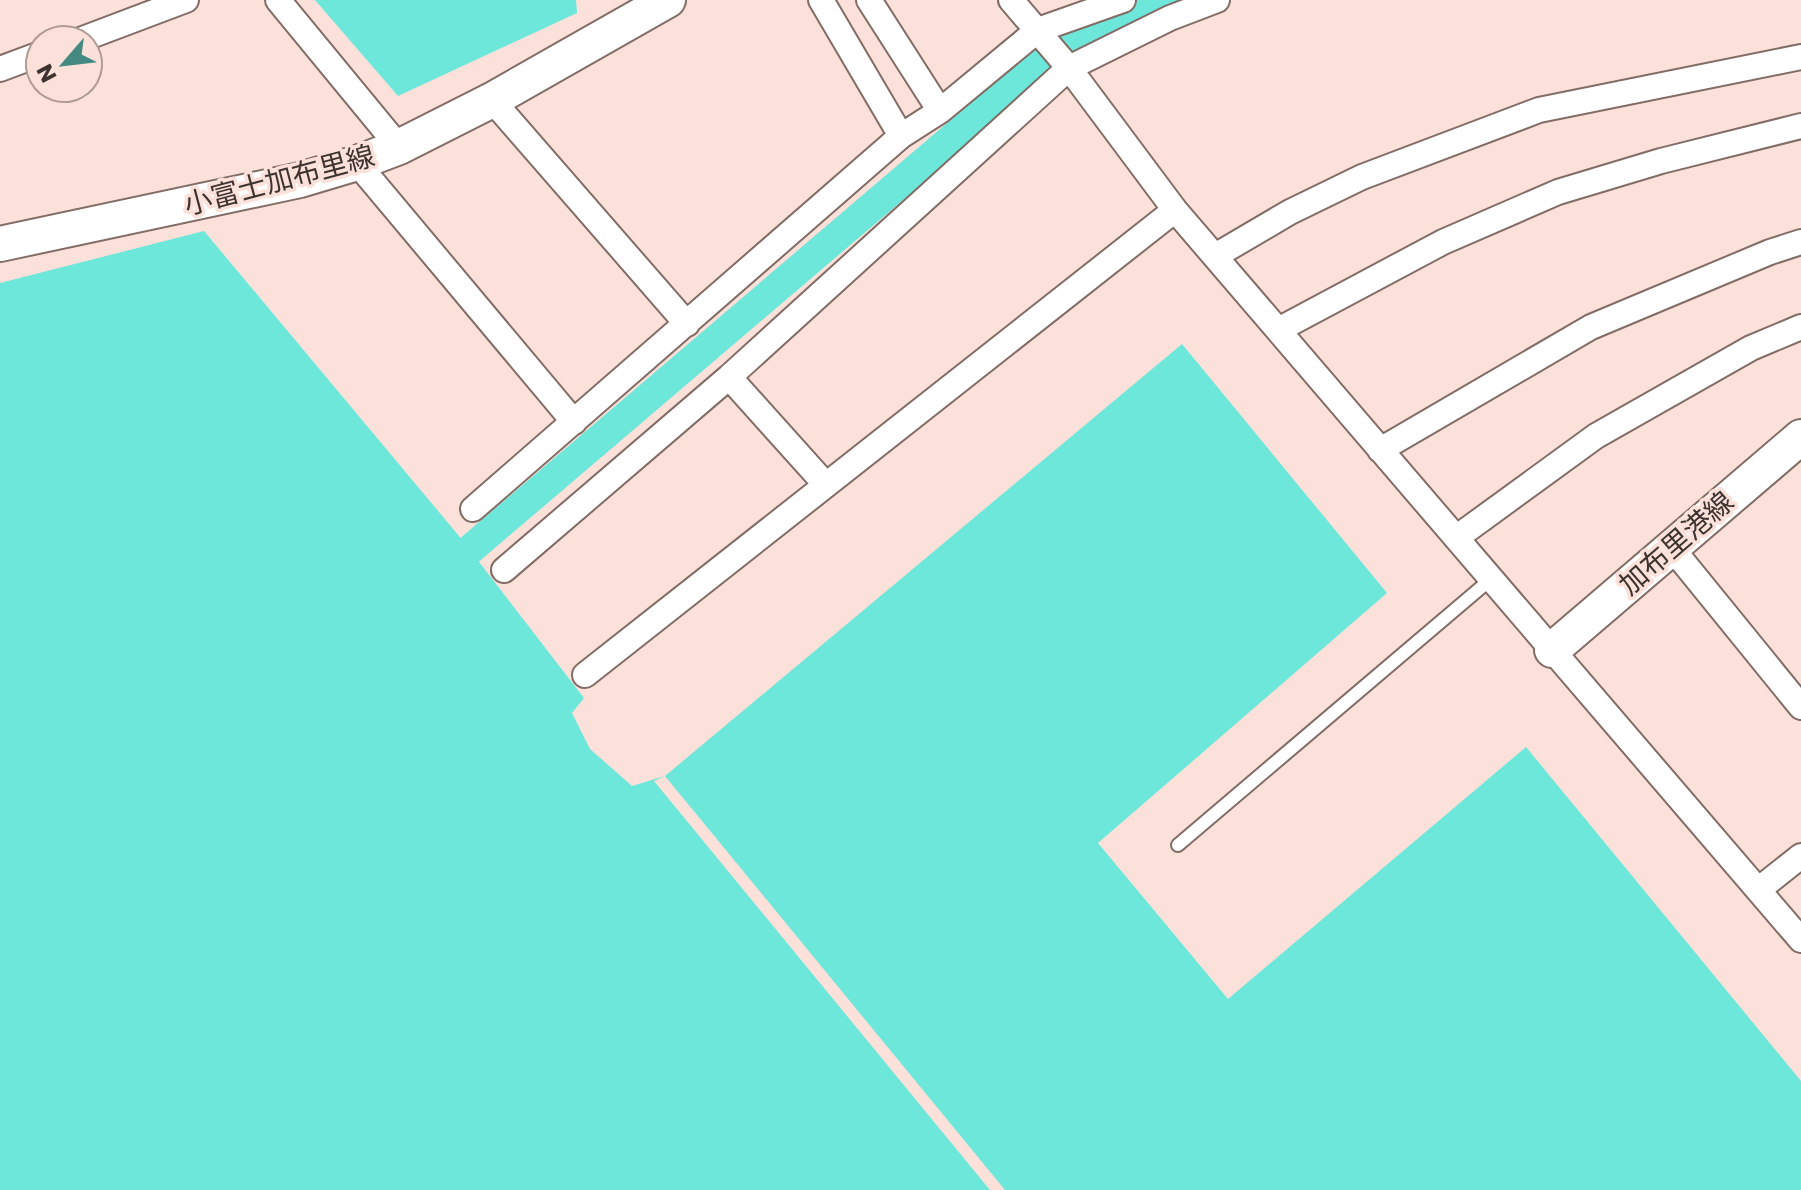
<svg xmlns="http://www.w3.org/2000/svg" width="1801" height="1190" viewBox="0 0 1801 1190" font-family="Poppins,'Noto Sans JP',sans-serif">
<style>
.water{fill:#6ce7da}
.pier{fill:#fbe1da}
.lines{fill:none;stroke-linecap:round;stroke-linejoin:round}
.canal{stroke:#6ce7da;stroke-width:30}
.service-casing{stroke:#826c66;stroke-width:16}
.minor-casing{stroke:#826c66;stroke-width:28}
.secondary-casing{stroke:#826c66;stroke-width:38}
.service{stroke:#fff;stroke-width:12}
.minor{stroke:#fff;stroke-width:24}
.secondary{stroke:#fff;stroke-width:34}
.labels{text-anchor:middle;stroke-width:7;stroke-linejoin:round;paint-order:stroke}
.street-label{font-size:28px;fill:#3d3331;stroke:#fbe1da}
</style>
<rect width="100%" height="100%" fill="#fbe1da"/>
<!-- water -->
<path class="water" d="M315,0H576L577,13L398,96Z
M204,231L459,536L584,698L572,713L590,749L632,786L665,776L1182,344L1387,593L1098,843L1228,999L1526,747L1801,1081V1190H0V283Z"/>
<!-- pier -->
<path class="pier" d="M665,776L1005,1190H990L654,781Z"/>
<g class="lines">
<!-- canal -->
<path class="canal" d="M453,564L1070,38L1170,0"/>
<defs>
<path id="service" d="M1178,845L1491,579"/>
<path id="minor" d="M278,0L399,147
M869,0L940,111L1038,30L1123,0
M1011,0L1069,68L1175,210L1801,940
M80,40L186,0
M0,69L40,54
M492,100L687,324
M901,136L940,111
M357,163L574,422
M1215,256L1290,212L1362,177L1539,110L1801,57
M1278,330L1443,242L1558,192L1661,161L1801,126
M729,377L826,485
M1380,450L1591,327L1770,252L1801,242
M473,509L901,136L821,0
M1456,538L1596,436L1751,348L1801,327
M1671,547L1801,707
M504,570L729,377L1069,68L1170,18L1217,0
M585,675L1175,210
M1758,890L1801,856"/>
<path id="secondary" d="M0,244L300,180L357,163L399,147L492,100L668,0
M1552,650L1801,437"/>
</defs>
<!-- service casing -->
<use href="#service" class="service-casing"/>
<!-- minor casing -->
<use href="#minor" class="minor-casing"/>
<!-- secondary casing -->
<use href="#secondary" class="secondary-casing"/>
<!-- service -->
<use href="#service" class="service"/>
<!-- minor -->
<use href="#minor" class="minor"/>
<!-- secondary -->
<use href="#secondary" class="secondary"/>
</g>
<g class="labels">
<!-- street labels -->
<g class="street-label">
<text transform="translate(279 180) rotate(-15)" y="10">小富士加布里線</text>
<text transform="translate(1676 543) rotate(-41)" y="10">加布里港線</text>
</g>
</g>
<!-- north arrow -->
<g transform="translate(64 64) rotate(242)"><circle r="38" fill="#fbe1da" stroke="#af9b96" stroke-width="2"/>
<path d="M0-6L14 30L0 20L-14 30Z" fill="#448a83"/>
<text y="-12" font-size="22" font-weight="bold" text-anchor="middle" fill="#3d3331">N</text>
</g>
</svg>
